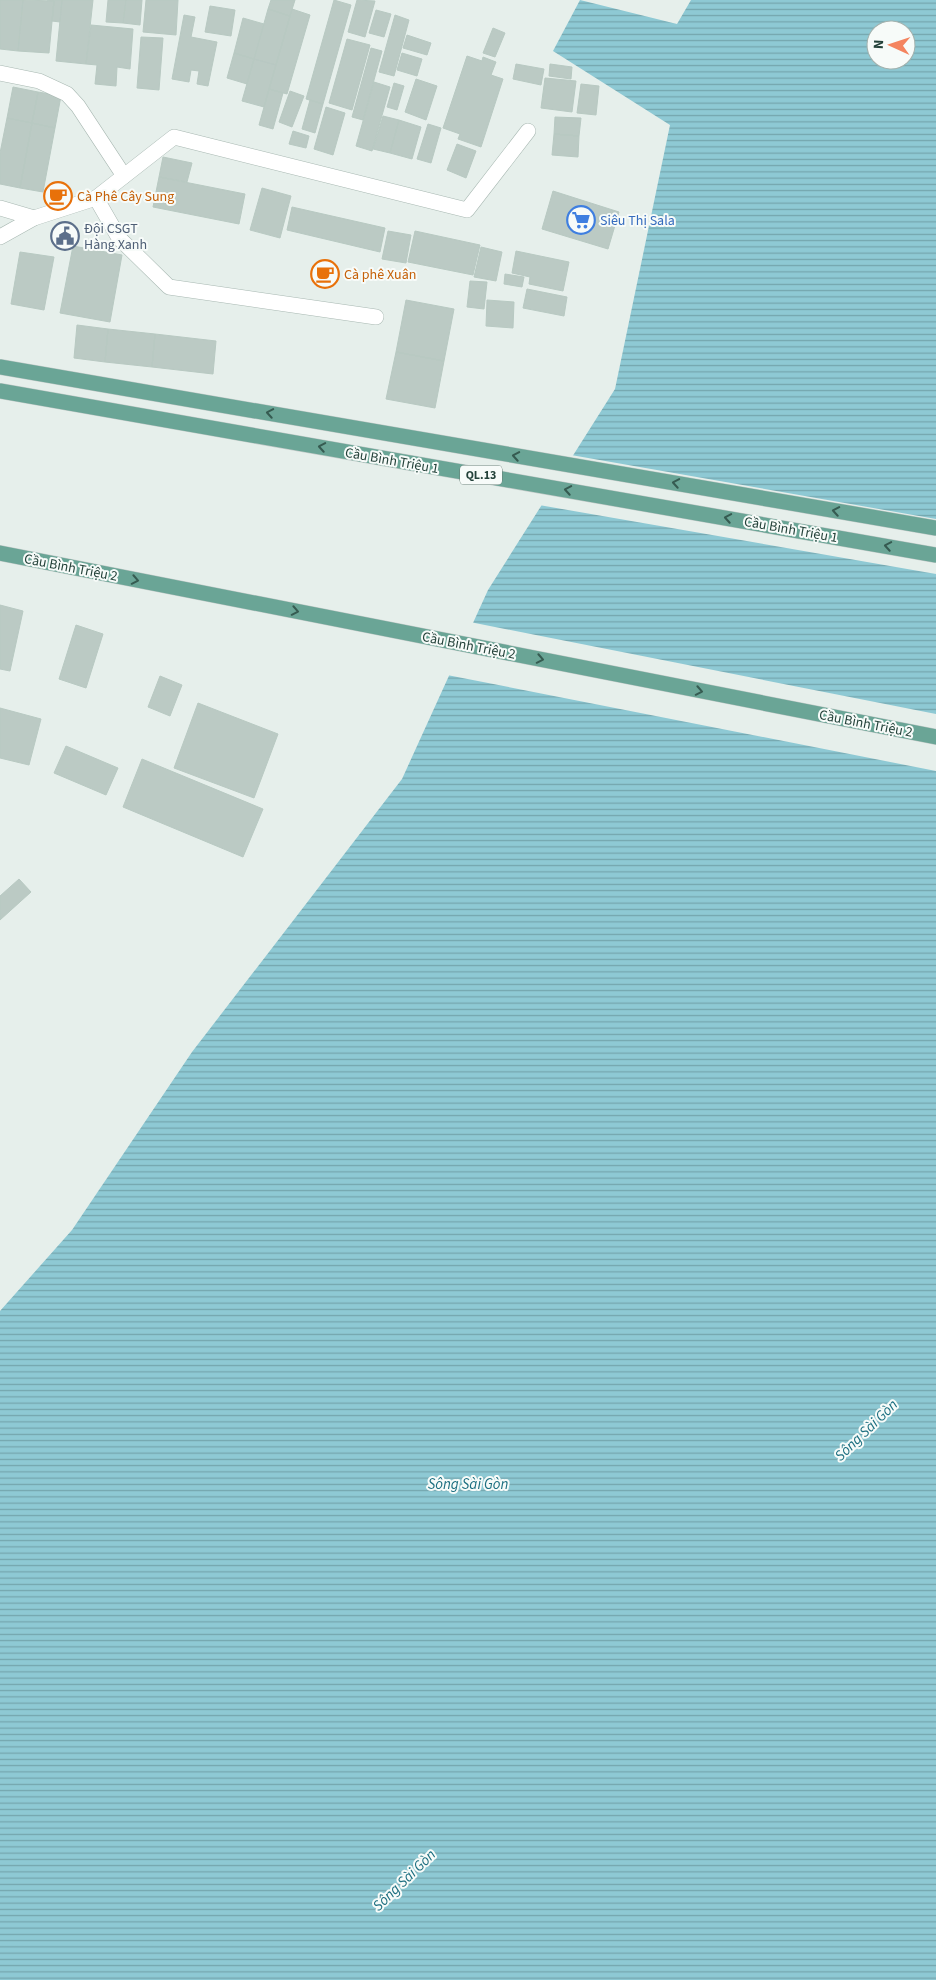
<svg xmlns="http://www.w3.org/2000/svg" width="936" height="1980" viewBox="0 0 936 1980" font-family="'Source Sans 3',sans-serif">
<style>
.water{fill:url(#water-rules);fill-rule:evenodd}
.pier{fill:#e6efeb}
.building{fill:#bbcac4;stroke:#b8c9c2}
.lines{fill:none;stroke-linecap:round;stroke-linejoin:round}
.lane-casing{stroke:#a8b8b2;stroke-width:16}
.street-casing{stroke:#a8b8b2;stroke-width:16}
.primary-casing{stroke:#c2cac8;stroke-width:16}
.lane{stroke:#fff;stroke-width:15}
.street{stroke:#fff;stroke-width:15}
.primary{stroke:#6aa596;stroke-width:15}
.oneway{stroke:#365b51}
.labels{text-anchor:middle;stroke-width:4;stroke-linejoin:round;paint-order:stroke}
.shield{fill:#f7fbf9;stroke:#637a73;stroke-width:1}
.shield-label{font-size:12px;font-weight:bold;fill:#24423a}
.food-label{font-size:14px;fill:#c56008;stroke:#f7fbf9;text-anchor:start}
.shop-label{font-size:14px;fill:#366cbe;stroke:#f7fbf9;text-anchor:start}
.service-label{font-size:14px;fill:#4e5e75;stroke:#f7fbf9;text-anchor:start}
.street-label{font-size:14px;fill:#24423a;stroke:#f7fbf9}
.water-label{font-size:15px;font-style:italic;fill:#1c6f80;stroke:#f7fbf9}
</style>
<defs>
<pattern id="water-rules" width="6" height="5" patternUnits="userSpaceOnUse" patternTransform="scale(1.25)"><rect width="6" height="5" fill="#8ec9d4"/><path d="M0 2.5h6" fill="none" stroke="#74a5ad"/></pattern>
</defs>
<rect width="100%" height="100%" fill="#e6efeb"/>
<!-- water -->
<path class="water" d="M580,0L677,24L691,0H936V1980H0V1311L72,1230L192,1052L402,779L488,590L615,389L670,125L553,51ZM876,30H906V60H876Z"/>
<!-- pier -->
<path class="pier" d="M571,455L936,519V574L539,505Z
M470,622L936,714V771L447,675Z"/>
<!-- building -->
<path class="building" d="M0,0H23L18,51L0,49Z
M23,0L54,1L49,53L18,51Z
M47,0H62L60,22L52,21L54,1Z
M62,0H93L86,64L56,61Z
M108,0H126L123,23L106,22Z
M126,0H142L140,25L123,23Z
M146,0H178L176,35L143,32Z
M271,0H295L290,16L268,9Z
M334,0L351,5L323,104L306,99Z
M357,0L375,1L365,37L348,32Z
M210,6L235,10L231,36L205,32Z
M268,9L290,16L276,65L254,59Z
M292,9L310,15L287,94L269,89Z
M376,10L391,14L384,37L369,33Z
M184,15L195,17L191,37L217,42L208,86L197,84L199,71L191,70L189,82L172,79Z
M395,15L409,20L394,76L379,72Z
M243,18L264,24L254,59L234,53Z
M91,25L133,29L130,69L117,67L116,86L95,84L97,65L86,64Z
M493,28L505,33L495,57L483,53Z
M407,35L431,43L427,55L403,48Z
M141,37L163,38L159,90L137,88Z
M347,39L370,45L352,110L329,103Z
M371,48L382,51L363,120L352,117Z
M234,53L254,59L247,84L227,78Z
M402,53L422,59L417,76L397,70Z
M467,56L482,61L483,57L496,62L491,75L503,79L481,147L458,139L460,134L443,128Z
M254,59L276,65L264,107L242,101Z
M516,64L544,69L541,85L513,79Z
M550,64L572,67L571,79L549,76Z
M545,78L576,81L572,112L541,108Z
M416,79L437,86L426,120L405,112Z
M374,82L390,87L372,151L356,146Z
M394,83L404,86L397,110L387,107Z
M581,84L599,86L596,115L577,113Z
M13,87L38,92L32,123L7,118Z
M269,89L283,93L273,129L259,125Z
M290,91L304,96L292,127L279,122Z
M38,92L61,96L55,128L32,123Z
M310,100L323,104L315,133L302,129Z
M326,107L345,113L333,155L314,149Z
M383,116L399,120L390,153L373,149Z
M555,117L581,118L579,136L554,134Z
M7,118L32,123L20,188L0,184V153Z
M399,120L421,127L412,159L390,153Z
M32,123L55,128L43,192L20,188Z
M428,124L441,128L431,163L417,159Z
M293,131L309,136L306,148L289,144Z
M554,134L579,136L578,157L552,155Z
M457,144L476,151L466,178L447,170Z
M163,157L192,163L187,182L159,177Z
M159,177L245,194L239,224L153,207Z
M262,188L291,196L280,238L250,230Z
M553,191L619,212L608,249L542,229Z
M292,207L385,228L380,252L287,230Z
M388,231L411,235L406,263L382,259Z
M415,231L480,245L473,275L408,262Z
M73,246L122,255L110,322L60,313Z
M481,247L502,252L496,281L474,277Z
M516,251L569,262L563,291L529,284L530,277L512,273Z
M20,252L54,257L44,310L11,304Z
M505,274L524,277L522,287L504,284Z
M470,281L487,282L484,309L467,307Z
M527,289L567,297L564,316L523,308Z
M406,300L454,309L444,361L396,352Z
M487,300L514,302L513,328L486,326Z
M77,325L108,329L105,362L74,358Z
M108,329L155,334L152,367L105,362Z
M155,334L216,341L213,374L152,367Z
M396,352L444,361L435,408L386,399Z
M0,605L23,611L10,671L0,669Z
M76,625L103,634L86,688L59,679Z
M160,676L182,685L170,716L148,707Z
M198,703L278,734L254,798L174,768Z
M0,708L41,719L29,765L0,758Z
M66,746L118,768L106,795L54,773Z
M142,759L263,809L243,857L123,807Z
M19,879L31,892L0,920V896Z"/>
<g class="lines">
<defs>
<path id="lane" d="M0,73L39,81L67,94L78,106L124,176
M96,198L119,238L169,287L376,317
M0,208L34,218"/>
<path id="street" d="M0,237L34,218L96,198L174,137L467,210L528,131"/>
<path id="primary" d="M0,367L936,528
M0,391L936,555
M0,553L936,737"/>
</defs>
<!-- lane casing -->
<use href="#lane" class="lane-casing"/>
<!-- street casing -->
<use href="#street" class="street-casing"/>
<!-- primary casing -->
<use href="#primary" class="primary-casing"/>
<!-- lane -->
<use href="#lane" class="lane"/>
<!-- street -->
<use href="#street" class="street"/>
<!-- primary -->
<use href="#primary" class="primary"/>
</g>
<!-- one-way arrows -->
<defs><path id="oneway-chevron" d="M-2-3.5L2.5 0L-2 3.5" fill="none" stroke-width="1.6" stroke-linecap="round" stroke-linejoin="round" transform="scale(1.25)"/></defs>
<g class="oneway">
<use href="#oneway-chevron" transform="translate(270 413) rotate(-170)"/>
<use href="#oneway-chevron" transform="translate(322 447) rotate(-170)"/>
<use href="#oneway-chevron" transform="translate(516 456) rotate(-170)"/>
<use href="#oneway-chevron" transform="translate(676 483) rotate(-170)"/>
<use href="#oneway-chevron" transform="translate(568 490) rotate(-170)"/>
<use href="#oneway-chevron" transform="translate(836 511) rotate(-170)"/>
<use href="#oneway-chevron" transform="translate(728 518) rotate(-170)"/>
<use href="#oneway-chevron" transform="translate(888 546) rotate(-170)"/>
<use href="#oneway-chevron" transform="translate(135 580) rotate(11)"/>
<use href="#oneway-chevron" transform="translate(295 611) rotate(11)"/>
<use href="#oneway-chevron" transform="translate(540 659) rotate(11)"/>
<use href="#oneway-chevron" transform="translate(699 691) rotate(11)"/>
</g>
<!-- icons -->
<defs>
<symbol id="cafe-ring" viewBox="-11 -11 22 22"><circle r="9.5" fill="#f7fbf9" stroke="#e8710a" stroke-width="1.5"/><path d="M-5.5-4.5H6V0H3Q3 3.5 0 3.5H-2.5Q-5.5 3.5-5.5 0ZM3-3.2v2h1.7v-2ZM-6 4.5H4V6H-6Z" fill="#e8710a"/></symbol>
<symbol id="supermarket-ring" viewBox="-11 -11 22 22"><circle r="9.5" fill="#f7fbf9" stroke="#3f7fe0" stroke-width="1.5"/><path d="M-6-5.5h2.5l.6 2H6L4.5 2H-2.5L-4.4-4H-6ZM-1.5 3.2a1.3 1.3 0 1 0 .1 0ZM3 3.2a1.3 1.3 0 1 0 .1 0Z" fill="#3f7fe0"/></symbol>
<symbol id="civic-ring" viewBox="-11 -11 22 22"><circle r="9.5" fill="#f7fbf9" stroke="#5c6f8a" stroke-width="1.5"/><path d="M-.6-6.5H3V-4.5H.6V-3L4-1V1h2V6H-6V1h2V-1L-.6-3ZM-1.2 2.5V6h2.4V2.5Z" fill="#5c6f8a"/></symbol>
</defs>
<g fill-rule="evenodd">
<use href="#cafe-ring" x="42" y="180" width="32" height="32"/>
<use href="#supermarket-ring" x="565" y="204" width="32" height="32"/>
<use href="#civic-ring" x="49" y="220" width="32" height="32"/>
<use href="#cafe-ring" x="309" y="258" width="32" height="32"/>
</g>
<g class="labels">
<!-- shield labels -->
<rect class="shield" x="460" y="465.5" width="42" height="19" rx="4"/>
<g class="shield-label">
<text x="481" y="479">QL.13</text>
</g>
<!-- food labels -->
<g class="food-label">
<text x="77" y="201">Cà Phê Cây Sung</text>
<text x="344" y="279">Cà phê Xuân</text>
</g>
<!-- shop labels -->
<g class="shop-label">
<text x="600" y="225">Siêu Thị Sala</text>
</g>
<!-- service labels -->
<g class="service-label">
<text x="84" y="233">Đội CSGT<tspan x="84" dy="16">Hàng Xanh</tspan></text>
</g>
<!-- street labels -->
<g class="street-label">
<text transform="translate(392 460) rotate(10)" y="5">Cầu Bình Triệu 1</text>
<text transform="translate(791 529) rotate(10)" y="5">Cầu Bình Triệu 1</text>
<text transform="translate(71 567) rotate(11)" y="5">Cầu Bình Triệu 2</text>
<text transform="translate(469 645) rotate(11)" y="5">Cầu Bình Triệu 2</text>
<text transform="translate(866 723) rotate(11)" y="5">Cầu Bình Triệu 2</text>
</g>
<!-- water labels -->
<g class="water-label">
<text transform="translate(866 1430) rotate(-44)" y="5">Sông Sài Gòn</text>
<text x="468" y="1489">Sông Sài Gòn</text>
<text transform="translate(404 1880) rotate(-44)" y="5">Sông Sài Gòn</text>
</g>
</g>
<!-- north arrow -->
<g transform="translate(891 45) rotate(273)"><circle r="24" fill="#f7fbf9" stroke="#a3b1ad"/>
<path d="M0-4L9 19L0 12L-9 19Z" fill="#f4845f"/>
<text y="-8" font-size="14" font-weight="bold" text-anchor="middle" fill="#24423a">N</text>
</g>
</svg>
